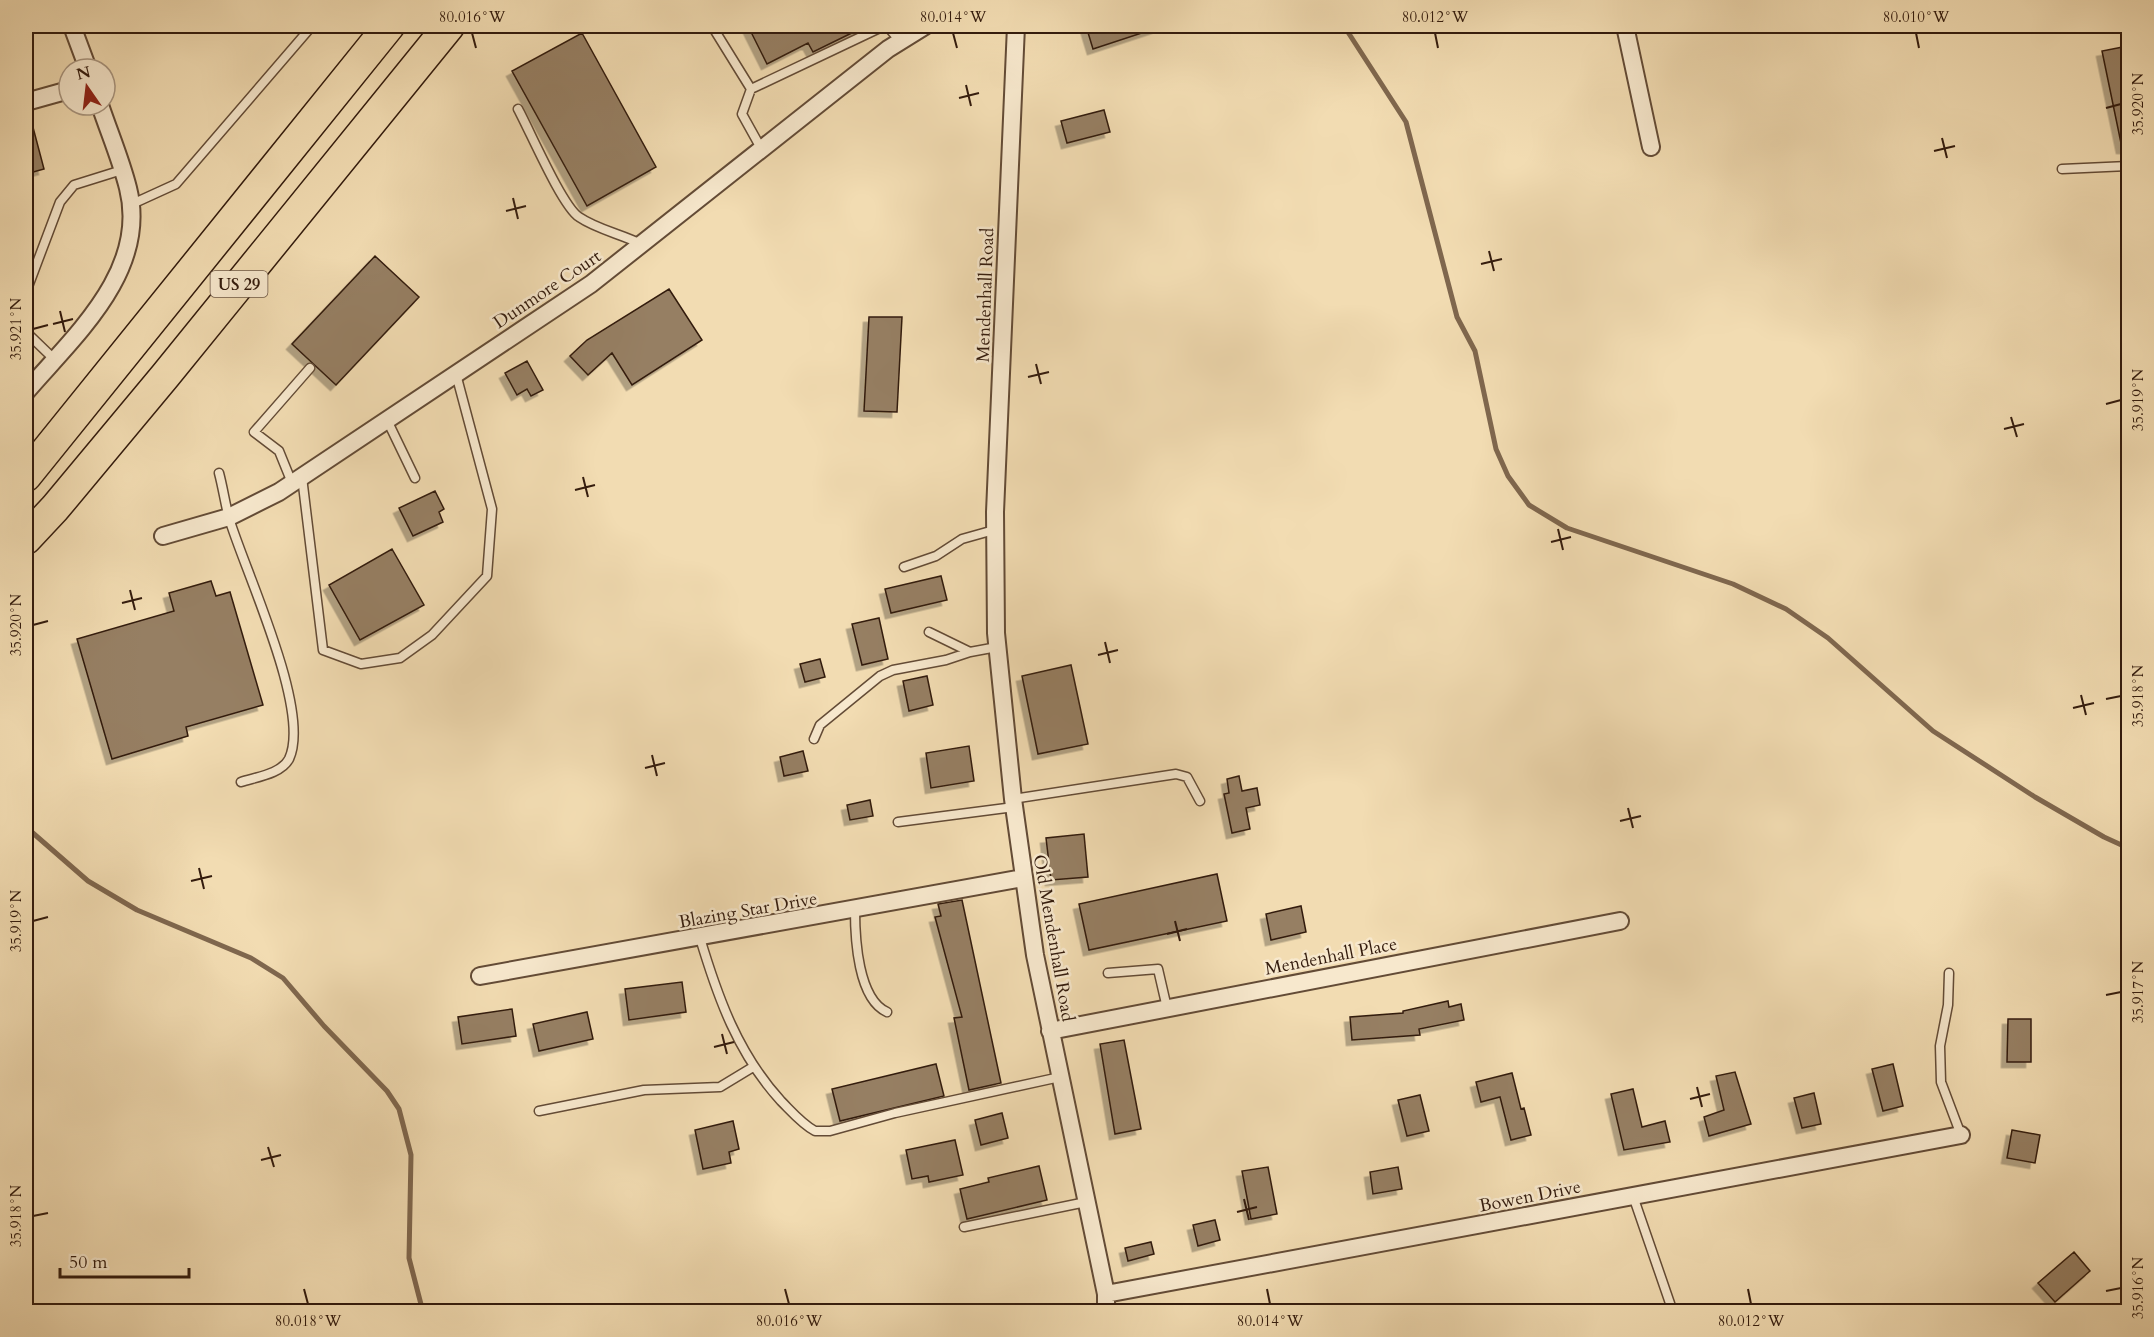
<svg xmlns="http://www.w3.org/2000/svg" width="2154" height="1337" viewBox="0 0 2154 1337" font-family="Cardo,serif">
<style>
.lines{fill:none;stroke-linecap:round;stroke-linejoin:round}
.stream{stroke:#7f674e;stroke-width:5}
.building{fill:#967f63;stroke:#331b0d;stroke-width:1.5;filter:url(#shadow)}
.service-casing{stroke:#634b36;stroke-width:11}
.minor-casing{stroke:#634b36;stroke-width:20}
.motorway-casing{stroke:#331b0d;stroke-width:33}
.service{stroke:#f7e8cd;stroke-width:8}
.minor{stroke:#f7e8cd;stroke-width:16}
.motorway{stroke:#f2dcb2;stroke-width:30}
.ticks{fill:none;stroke:#331b0d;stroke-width:2}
.labels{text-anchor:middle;stroke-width:5;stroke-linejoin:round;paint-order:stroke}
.shield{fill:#f7e8cd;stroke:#6e5847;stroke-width:1.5}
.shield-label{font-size:16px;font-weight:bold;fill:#331b0d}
.street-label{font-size:18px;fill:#331b0d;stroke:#f7e8cd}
.neatline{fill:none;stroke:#331b0d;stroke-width:2}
.ticks-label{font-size:15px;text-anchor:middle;fill:#331b0d}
</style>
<defs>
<filter id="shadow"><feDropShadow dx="-5.5" dy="5.5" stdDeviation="0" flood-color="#0004"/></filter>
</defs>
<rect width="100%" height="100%" fill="#f2dcb2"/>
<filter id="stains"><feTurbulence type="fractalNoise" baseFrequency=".00333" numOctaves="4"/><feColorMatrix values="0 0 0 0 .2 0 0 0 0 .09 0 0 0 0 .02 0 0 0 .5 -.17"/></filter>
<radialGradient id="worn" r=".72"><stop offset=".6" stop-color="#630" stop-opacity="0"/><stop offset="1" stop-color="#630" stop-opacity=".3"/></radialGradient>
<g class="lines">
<!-- stream -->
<path class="stream" d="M1344,26L1406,122L1457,317L1475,351L1496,449L1508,476L1529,505L1567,528L1733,584L1786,609L1828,638L1933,731L2035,797L2104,837L2128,848
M26,827L88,881L137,910L251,958L283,978L324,1026L387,1091L399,1109L411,1155L409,1258L423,1312"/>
</g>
<!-- building -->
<path class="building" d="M748,26H866L813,52L808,43L767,64Z
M1086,26H1157V28L1093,49Z
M582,33L656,167L587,206L512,71Z
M2128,46V148H2122L2102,51Z
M1104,110L1110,132L1067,143L1061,121Z
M30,116L44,169L26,174V117Z
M375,256L419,297L336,385L292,344Z
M669,289L702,340L632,385L612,353L588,375L570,356L587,340Z
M869,317H902L897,412L864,411Z
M527,361L543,390L531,396L527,389L517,395L505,373Z
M435,491L444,509L439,512L443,522L413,536L399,508Z
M392,549L424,605L360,640L329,585Z
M941,576L947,600L891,613L885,589Z
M211,581L216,596L230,592L263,705L186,727L188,736L112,759L77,639L174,611L169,593Z
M879,618L888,659L862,665L852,624Z
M820,659L825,677L805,682L800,664Z
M1071,665L1088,744L1038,754L1022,676Z
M927,676L933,705L909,711L903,681Z
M969,746L974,781L931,788L926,753Z
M803,751L808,771L784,776L780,757Z
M1239,776L1242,791L1257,788L1260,805L1246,808L1250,829L1232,833L1224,794L1229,793L1227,779Z
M870,800L873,816L850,820L847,805Z
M1084,834L1088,877L1051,880L1046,838Z
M1217,874L1227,921L1089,950L1079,904Z
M962,900L1001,1083L969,1090L954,1018L962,1017L935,917L941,916L938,904Z
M1301,906L1306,932L1271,940L1266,914Z
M682,982L686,1012L629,1020L625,989Z
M1448,1001L1449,1007L1461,1004L1464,1020L1419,1029L1420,1035L1352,1040L1350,1017L1403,1013V1011Z
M512,1009L516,1036L462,1044L458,1017Z
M587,1012L593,1039L539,1051L533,1024Z
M2008,1019H2031V1062H2007Z
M1124,1040L1141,1129L1115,1134L1100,1044Z
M936,1064L944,1096L840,1121L832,1089Z
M1893,1064L1903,1106L1883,1111L1872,1069Z
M1735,1072L1751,1124L1709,1136L1704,1117L1724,1110L1716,1076Z
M1512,1073L1521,1109L1524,1108L1531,1135L1511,1140L1500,1097L1481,1102L1476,1082Z
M1633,1089L1642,1127L1665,1121L1670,1142L1624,1150L1611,1094Z
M1814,1093L1821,1124L1802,1128L1794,1098Z
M1420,1095L1429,1131L1407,1136L1398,1100Z
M1002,1113L1008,1138L981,1145L975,1120Z
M733,1121L739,1149L729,1152L731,1163L703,1169L695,1130Z
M2012,1130L2040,1135L2035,1163L2007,1158Z
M955,1140L963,1175L929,1182L928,1176L912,1179L906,1150Z
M1039,1166L1047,1200L967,1219L960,1189L989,1182L988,1178Z
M1268,1167L1277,1214L1251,1219L1242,1171Z
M1398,1167L1402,1189L1373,1194L1370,1172Z
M1215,1220L1220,1240L1198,1246L1193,1225Z
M1151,1242L1154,1254L1128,1261L1125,1248Z
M2074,1252L2090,1271L2055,1302L2038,1283Z"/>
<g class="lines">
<defs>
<path id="service" d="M712,26L751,89L742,114L762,150
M887,26L900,41
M751,89L884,26
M518,109C530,131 562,206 579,217C598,230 622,234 643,245
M2062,169L2128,166
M130,205L176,184L312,26
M26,292L60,202L74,185L122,170
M26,332L54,359
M387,420L415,478
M219,473C223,488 225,503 229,518C244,569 312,711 289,759C281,774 256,777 241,782
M302,477L323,650L361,664L400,658L432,635L487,576L492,509L456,374
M292,483L279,451L254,432L310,368
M904,567L936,556L962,539L994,530
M929,632L970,652L997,647
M814,739L820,725L880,676L893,670L946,660L970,652
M1013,799L1176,774L1187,777L1200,801
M898,822L1014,807
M855,910C855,939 858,999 887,1012
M700,938C718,998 738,1054 781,1101C792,1112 802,1124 815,1131H830L895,1113L1060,1077
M1108,973L1158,969L1167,1008
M1949,973L1948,1005L1940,1046L1941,1082L1961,1135
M539,1111L644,1090L720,1087L753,1067
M1633,1196L1673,1312
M964,1227L1086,1202"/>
<path id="minor" d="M72,26L88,69
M1016,26L995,512L996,633L1013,799L1035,955L1106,1294V1312
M1625,26L1651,147
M26,102L69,90
M26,392C74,336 149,271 128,188C121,160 109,132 100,105
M163,536L229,517L279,492L591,284L888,49L925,26
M480,976L1023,878
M1050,1031L1620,921
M1106,1294L1961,1135"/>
<path id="motorway" d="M26,476L389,26
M26,539L55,508L165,376L449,26"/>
</defs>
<!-- service casing -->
<use href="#service" class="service-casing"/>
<!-- minor casing -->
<use href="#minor" class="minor-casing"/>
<!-- motorway casing -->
<use href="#motorway" class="motorway-casing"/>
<!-- service -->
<use href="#service" class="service"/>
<!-- minor -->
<use href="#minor" class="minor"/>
<!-- motorway -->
<use href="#motorway" class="motorway"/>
</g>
<!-- ticks -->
<path class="ticks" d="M472,33L476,48M953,33L957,48M1435,33L1438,48M1916,33L1919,48M966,85L971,106M959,98L979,93M2106,108L2121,104M1942,138L1947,158M1934,151L1955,146M513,198L518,219M506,211L526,206M1489,251L1494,271M1481,264L1502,259M60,311L65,332M53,324L73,319M33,329L48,325M1036,364L1041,384M1028,377L1049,372M2106,404L2121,400M2011,417L2017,437M2004,429L2024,424M583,477L588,497M575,490L595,485M1558,529L1563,550M1551,542L1571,537M130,590L135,610M122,603L142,598M33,625L48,621M1105,642L1110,663M1098,655L1118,650M2081,695L2086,715M2106,699L2121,696M2073,708L2094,703M652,755L657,776M645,768L665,763M1628,808L1633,828M1620,821L1641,816M199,868L204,889M191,881L212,876M33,921L48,917M1175,921L1180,941M1167,934L1187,929M2106,995L2121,992M722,1034L727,1054M714,1047L734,1042M1697,1087L1702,1107M1690,1099L1710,1094M268,1147L274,1167M261,1160L281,1155M1244,1199L1249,1220M1237,1212L1257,1207M33,1216L48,1213M304,1289L308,1304M785,1289L789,1304M1267,1289L1270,1304M1748,1289L1751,1304M2106,1291L2121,1288"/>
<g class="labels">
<!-- shield labels -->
<rect class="shield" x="210.5" y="271" width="57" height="26" rx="4.5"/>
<g class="shield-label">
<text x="239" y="290">US 29</text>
</g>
<!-- street labels -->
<g class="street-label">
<text transform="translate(547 289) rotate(-34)" y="6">Dunmore Court</text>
<text transform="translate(985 295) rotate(-88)" y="6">Mendenhall Road</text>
<text transform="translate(748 910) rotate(-10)" y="6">Blazing Star Drive</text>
<text transform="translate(1054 938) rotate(80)" y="6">Old Mendenhall Road</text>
<text transform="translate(1331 956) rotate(-11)" y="6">Mendenhall Place</text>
<text transform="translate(1530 1196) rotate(-11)" y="6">Bowen Drive</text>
</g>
</g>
<!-- margin -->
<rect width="2154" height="1337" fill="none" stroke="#f2dcb2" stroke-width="66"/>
<!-- north arrow -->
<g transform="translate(87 87) rotate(346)"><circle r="28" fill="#f7e8cd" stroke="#a99680" stroke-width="1.5"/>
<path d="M0-4.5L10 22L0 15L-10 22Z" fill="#8f2418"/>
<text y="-9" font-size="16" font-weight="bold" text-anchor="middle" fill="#331b0d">N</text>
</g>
<!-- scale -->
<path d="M60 1268v9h129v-9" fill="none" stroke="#331b0d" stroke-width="3"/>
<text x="69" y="1268" font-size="18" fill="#331b0d" stroke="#f7e8cd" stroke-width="4.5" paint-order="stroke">50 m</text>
<rect x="33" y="33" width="2088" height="1271" class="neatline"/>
<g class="ticks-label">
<text x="472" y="22">80.016°W</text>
<text x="953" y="22">80.014°W</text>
<text x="1435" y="22">80.012°W</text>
<text x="1916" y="22">80.010°W</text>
<text transform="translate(2138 104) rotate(-90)" y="5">35.920°N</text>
<text transform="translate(16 329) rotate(-90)" y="5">35.921°N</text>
<text transform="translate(2138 400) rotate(-90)" y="5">35.919°N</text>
<text transform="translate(16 625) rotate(-90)" y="5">35.920°N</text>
<text transform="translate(2138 696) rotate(-90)" y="5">35.918°N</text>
<text transform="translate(16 921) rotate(-90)" y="5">35.919°N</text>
<text transform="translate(2138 992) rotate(-90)" y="5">35.917°N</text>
<text transform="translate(16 1216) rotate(-90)" y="5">35.918°N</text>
<text transform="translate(2138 1288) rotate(-90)" y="5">35.916°N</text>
<text x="308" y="1326">80.018°W</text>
<text x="789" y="1326">80.016°W</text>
<text x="1270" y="1326">80.014°W</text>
<text x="1751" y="1326">80.012°W</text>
</g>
<rect width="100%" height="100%" filter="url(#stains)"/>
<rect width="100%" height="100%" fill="url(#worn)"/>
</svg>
